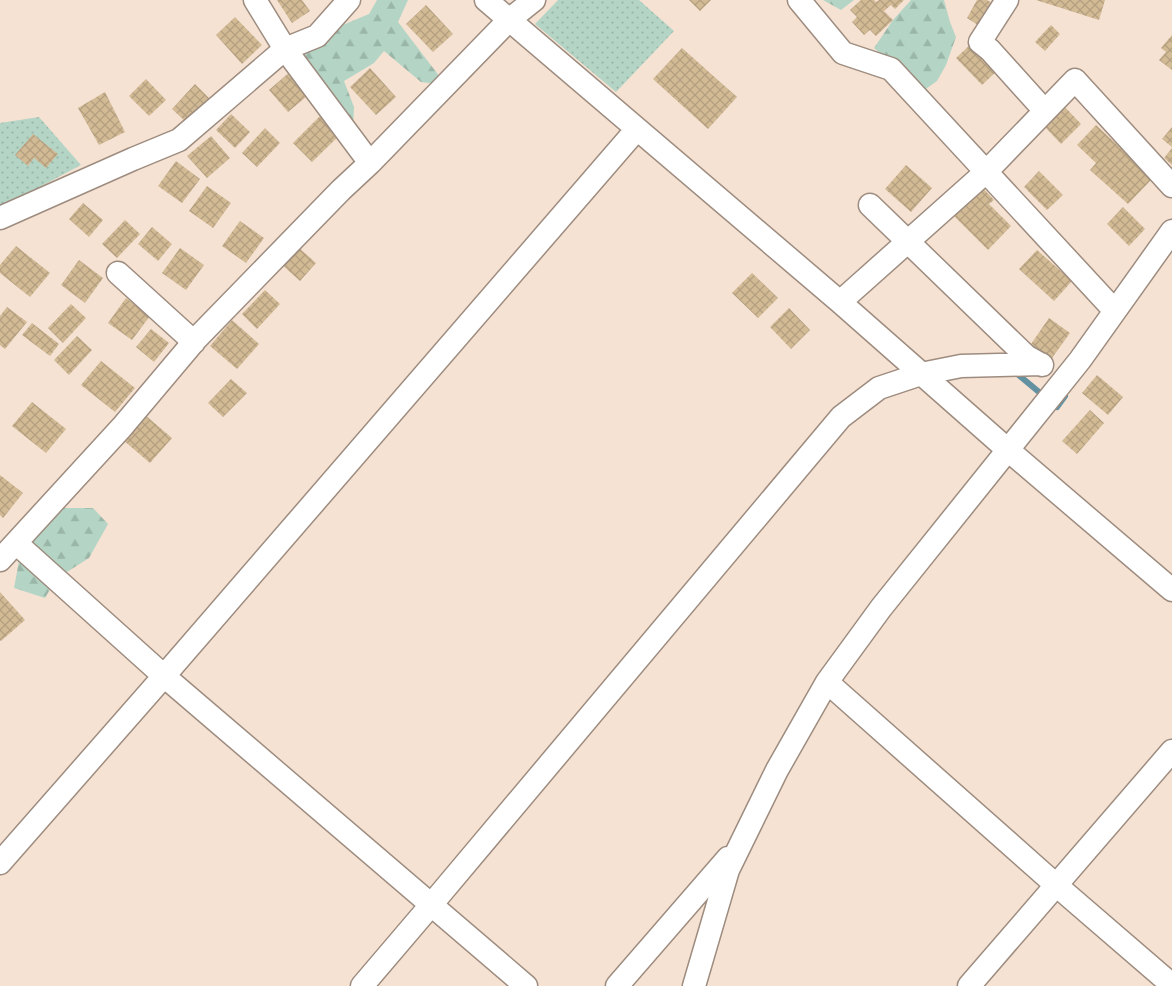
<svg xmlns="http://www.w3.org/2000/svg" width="1172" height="986" viewBox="0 0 1172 986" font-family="Lora,serif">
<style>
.grass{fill:url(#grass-dots)}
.forest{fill:url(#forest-firs)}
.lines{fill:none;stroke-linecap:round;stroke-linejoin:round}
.stream{stroke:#6291a2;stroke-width:6}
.building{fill:url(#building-cross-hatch)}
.minor-casing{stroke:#9d8c7f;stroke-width:25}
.minor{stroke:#fff;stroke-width:22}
</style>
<defs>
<pattern id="grass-dots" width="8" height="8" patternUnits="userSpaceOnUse" patternTransform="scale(1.25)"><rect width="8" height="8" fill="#b4d5c5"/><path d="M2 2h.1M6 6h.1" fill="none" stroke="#9ab6a8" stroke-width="1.8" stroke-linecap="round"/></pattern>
<pattern id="forest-firs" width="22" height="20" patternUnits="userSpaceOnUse" patternTransform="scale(1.25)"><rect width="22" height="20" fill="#b4d5c5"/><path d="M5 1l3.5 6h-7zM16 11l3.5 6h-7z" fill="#9ab6a8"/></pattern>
<pattern id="building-cross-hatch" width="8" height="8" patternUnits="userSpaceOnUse" patternTransform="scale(1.25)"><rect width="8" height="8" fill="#d2ba95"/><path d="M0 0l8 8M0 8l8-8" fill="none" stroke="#b39f7f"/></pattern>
</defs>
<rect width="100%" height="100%" fill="#f5e2d3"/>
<!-- grass -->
<path class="grass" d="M558,0H639L674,31L616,92L535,24Z
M39,117L81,165L0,208V123Z"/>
<!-- forest -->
<path class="forest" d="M377,0H408L398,22L446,85L421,82L384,51L374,63L344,81L354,107L353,129L293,46L369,14Z
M823,0H854L841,10Z
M911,0H944L950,22L956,37L946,65L937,81L923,91L874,48L893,20Z
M60,508H93L108,524L89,558L56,579L45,598L14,588L24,534Z"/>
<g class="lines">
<!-- stream -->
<path class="stream" d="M1013,372H1015L1057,407L1065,396"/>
</g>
<!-- building -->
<path class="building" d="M277,0H302L310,11L292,23Z
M689,0H711L700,11Z
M861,0H874L876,2L879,0H904L895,9L891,5L884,11L893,20L876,36L870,30L864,35L852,22L857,17L850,10Z
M977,0H987L997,6L984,29L967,18Z
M1036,0H1105L1099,20Z
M426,5L453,34L433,52L406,24Z
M235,17L262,45L242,64L216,35Z
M1051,25L1060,34L1045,51L1035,42Z
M1172,35V70L1159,60L1166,52L1161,48Z
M972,43L998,70L982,85L956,58Z
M682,48L737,97L708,129L653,79Z
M370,68L396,97L376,115L350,87Z
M292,70L312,92L288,112L269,90Z
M146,79L166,100L149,116L129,96Z
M195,84L210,99L187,123L172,109Z
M105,92L125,132L99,145L78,108Z
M1064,106L1081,124L1061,144L1044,126Z
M231,114L250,132L235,148L216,130Z
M320,116L340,135L312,162L293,143Z
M1096,125L1153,178L1128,204L1090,170L1096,163L1077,145Z
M1172,127V147L1162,139Z
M265,128L280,143L257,167L242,153Z
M33,134L58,154L46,168L34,158L28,166L15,155Z
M211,136L230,158L207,178L187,156Z
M1172,148V165L1164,158Z
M176,161L200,179L182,203L158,186Z
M906,165L932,188L911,212L885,189Z
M1039,171L1063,195L1047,210L1024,187Z
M207,186L231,203L213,228L189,211Z
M981,186L994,200L989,204L1011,226L988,250L953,215Z
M83,203L103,220L89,237L69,219Z
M1123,207L1145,229L1129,246L1107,224Z
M125,220L140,234L117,258L102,244Z
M240,221L264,238L246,263L222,246Z
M152,227L172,244L158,261L138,244Z
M16,246L50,273L30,297L0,273V265Z
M297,246L316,263L300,281L281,264Z
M180,248L204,265L186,290L162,273Z
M1037,250L1072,281L1054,301L1019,269Z
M79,260L103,278L85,303L61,285Z
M752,273L778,298L758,318L732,293Z
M265,290L280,304L257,329L242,314Z
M126,298L150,316L132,340L108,323Z
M71,304L86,318L63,343L48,328Z
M7,307L27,322L5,349L0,345V316Z
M789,308L810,330L791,349L770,327Z
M1049,318L1070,333L1052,358L1031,344Z
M232,320L259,344L237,369L210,346Z
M32,323L59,344L50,356L22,335Z
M151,329L169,343L154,362L136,347Z
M77,336L92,350L69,375L54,360Z
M101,361L135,388L115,412L81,385Z
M1097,375L1123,397L1108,415L1082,393Z
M231,379L247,393L223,417L208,403Z
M32,402L66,429L46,453L12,426Z
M1090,410L1104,423L1077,454L1062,441Z
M145,415L172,438L150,463L123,440Z
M0,475L23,493L3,518L0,515Z
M0,592L25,620L1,641L0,640Z"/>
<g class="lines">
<defs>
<path id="minor" d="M255,0L285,49L370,163
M486,0L840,302L1008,450L1172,590
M799,0L843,53L891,69L1115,311
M1007,0L980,42L990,50L1045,111
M870,205L1026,356L1042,365
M0,218L133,159L179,140L285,49L317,36L349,0
M118,273L194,342
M840,302L987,171L1075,80L1172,186
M16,543L164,676L526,986
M0,560L122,427L197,338L341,190L370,163L509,20L534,0
M827,682L1056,885L1172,985
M0,863L164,676L637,129
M362,986L431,905L841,417L879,388L921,374L961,366L1041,364
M617,986L728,858
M694,986L728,870L777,770L827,682L881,608L1080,360L1172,231
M969,986L1172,751"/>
</defs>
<!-- minor casing -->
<use href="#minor" class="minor-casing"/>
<!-- minor -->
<use href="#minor" class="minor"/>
</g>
</svg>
